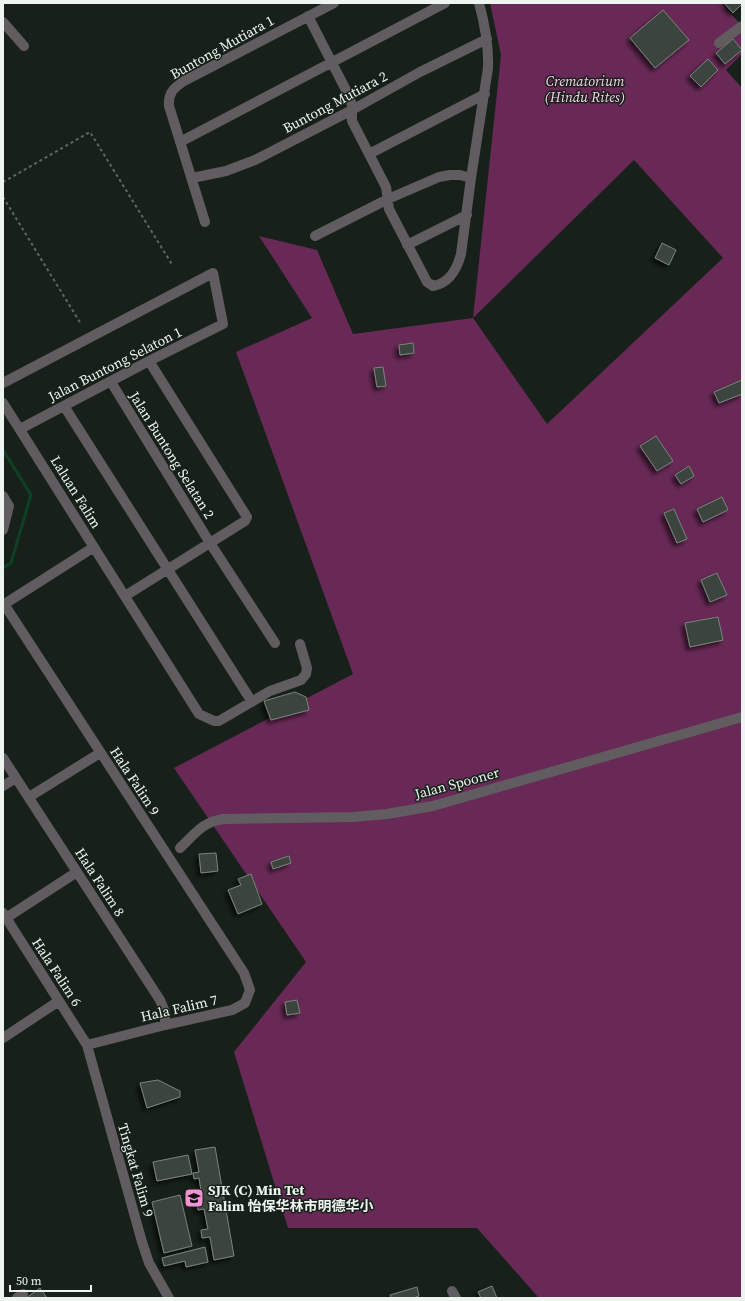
<svg xmlns="http://www.w3.org/2000/svg" width="745" height="1301" viewBox="0 0 745 1301" font-family="'Source Serif 4','Noto Sans SC',serif">
<style>
.green{fill:#692956;fill-rule:evenodd}
.lines{fill:none;stroke-linecap:round;stroke-linejoin:round}
.stream{stroke:#0e4025;stroke-width:3}
.building{fill:#3a453d;stroke:#78847c;filter:url(#shadow)}
.path{stroke:#5e6761;stroke-width:2;stroke-dasharray:3 3;stroke-linecap:butt}
.minor{stroke:#615c5f;stroke-width:10}
.labels{text-anchor:middle;stroke-width:3;stroke-linejoin:round;paint-order:stroke}
.street-label{font-size:14px;fill:#eef5f0;stroke:#17211a}
.park-label{font-size:14px;font-style:italic;fill:#fcd1ec;stroke:#17211a}
.poi-label{font-size:14px;font-weight:bold;fill:#eef5f0;stroke:#17211a;text-anchor:start}
</style>
<defs>
<filter id="shadow"><feDropShadow dx="-3.5" dy="3.5" stdDeviation="2" flood-color="#0009"/></filter>
</defs>
<rect width="100%" height="100%" fill="#17211a"/>
<!-- green -->
<path class="green" d="M490,3H721L742,26V54L726,70L742,88V1298H539L477,1228H288L234,1052L306,962L174,768L353,674L236,352L312,318L259,236L317,250L353,334L473,318L501,55ZM634,160L723,258L547,424L473,318Z"/>
<g class="lines">
<!-- stream -->
<path class="stream" d="M3,450L31,495L11,563L3,568"/>
</g>
<!-- building -->
<path class="building" d="M724,3H742V4L733,13Z
M663,10L689,40L655,68L630,38Z
M733,39L742,50L725,64L716,53Z
M708,59L718,70L701,87L690,76Z
M662,243L676,250L669,265L655,258Z
M413,343L414,353L400,355L399,345Z
M383,367L386,386L377,387L374,368Z
M742,380V394L719,403L714,392Z
M656,436L673,461L657,471L640,446Z
M689,466L694,476L681,484L675,475Z
M722,497L728,510L703,522L697,509Z
M674,509L687,539L677,543L664,513Z
M717,573L727,595L710,602L701,580Z
M718,617L723,640L690,647L685,623Z
M295,692L306,697L309,710L271,720L264,701Z
M216,853L218,871L201,873L199,854Z
M289,856L291,863L273,869L271,862Z
M251,874L262,904L238,914L228,890L241,885L238,879Z
M297,1000L300,1013L287,1015L285,1002Z
M158,1080L180,1091V1097L147,1108L140,1083Z
M215,1147L234,1256L214,1260L210,1237L202,1238L201,1230L208,1229L204,1209L198,1210L196,1198L202,1197L199,1178L194,1179L193,1173L199,1172L195,1150Z
M188,1155L192,1174L157,1181L153,1162Z
M180,1195L192,1246L164,1253L152,1202Z
M205,1247L208,1262L186,1267L185,1261L164,1266L162,1258Z
M492,1286L497,1298H481L478,1292Z
M417,1287L419,1296L413,1298H391L390,1295Z
M40,1288L47,1298H26Z"/>
<g class="lines">
<!-- path -->
<path class="path" d="M3,182L90,132L173,266
M3,197L81,324"/>
<!-- minor -->
<path class="minor" d="M308,16L348,94L352,105V121L386,187L389,209L427,282L433,286C450,283 457,269 461,254L471,178L488,68C489,46 485,25 479,3
M3,22L24,46
M719,43L742,26
M180,142L445,3
M369,154L485,94
M192,178L226,171L255,160L352,110L420,72L487,39
M205,222L169,106C168,92 174,88 184,81L334,3
M315,236L388,199L439,177L450,175H460L471,178
M407,245L467,215
M111,382L210,543L275,643
M3,383L213,273L223,324L149,361L20,429
M3,403L199,714L214,721H219L270,691L301,680L306,674L307,668L300,644
M64,406L252,702
M3,496L9,506L3,530
M125,596L245,521L247,517L149,361
M4,604L244,973L250,990L245,1003L232,1010L165,1025L87,1045
M3,605L94,547
M3,758L160,1000L165,1012V1025
M3,786L16,778
M29,797L100,753
M180,848C195,834 202,822 223,819L353,817L387,814L433,806L742,717
M3,913L87,1045L142,1242L149,1263L169,1298
M6,918L77,872
M3,1038L59,1001
M452,1291L456,1298
M17,1298L23,1294"/>
</g>
<!-- icons -->
<defs>
<symbol id="school-square" viewBox="-11 -11 22 22"><rect x="-9" y="-9" width="18" height="18" rx="4" fill="#f491d3" stroke="#17211a"/><path d="M0-5L7-2L0 1L-7-2ZM-4 1L0 2.5L4 1V4Q0 6-4 4Z" fill="#111"/></symbol>
</defs>
<g fill-rule="evenodd">
<use href="#school-square" x="183" y="1187" width="22" height="22"/>
</g>
<g class="labels">
<!-- street labels -->
<g class="street-label">
<text transform="translate(222 47) rotate(-29)" y="5">Buntong Mutiara 1</text>
<text transform="translate(335 102) rotate(-28)" y="5">Buntong Mutiara 2</text>
<text transform="translate(115 364) rotate(-27)" y="5">Jalan Buntong Selaton 1</text>
<text transform="translate(172 455) rotate(58)" y="5">Jalan Buntong Selatan 2</text>
<text transform="translate(76 492) rotate(58)" y="5">Laluan Falim</text>
<text transform="translate(135 781) rotate(57)" y="5">Hala Falim 9</text>
<text transform="translate(457 783) rotate(-15)" y="5">Jalan Spooner</text>
<text transform="translate(100 882) rotate(57)" y="5">Hala Falim 8</text>
<text transform="translate(57 972) rotate(57)" y="5">Hala Falim 6</text>
<text transform="translate(179 1008) rotate(-13)" y="5">Hala Falim 7</text>
<text transform="translate(136 1170) rotate(74)" y="5">Tingkat Falim 9</text>
</g>
<!-- park labels -->
<g class="park-label">
<text x="585" y="86">Crematorium<tspan x="585" dy="16">(Hindu Rites)</tspan></text>
</g>
<!-- poi labels -->
<g class="poi-label">
<text x="208" y="1195">SJK (C) Min Tet<tspan x="208" dy="16">Falim 怡保华林市明德华小</tspan></text>
</g>
</g>
<!-- border -->
<rect width="745" height="1301" fill="none" stroke="#eef5f0" stroke-width="8"/>
<!-- scale -->
<path d="M10 1285v6h81v-6" fill="none" stroke="#eef5f0" stroke-width="2"/>
<text x="16" y="1285" font-size="12" fill="#eef5f0" stroke="#17211a" stroke-width="3" paint-order="stroke">50 m</text>
</svg>
